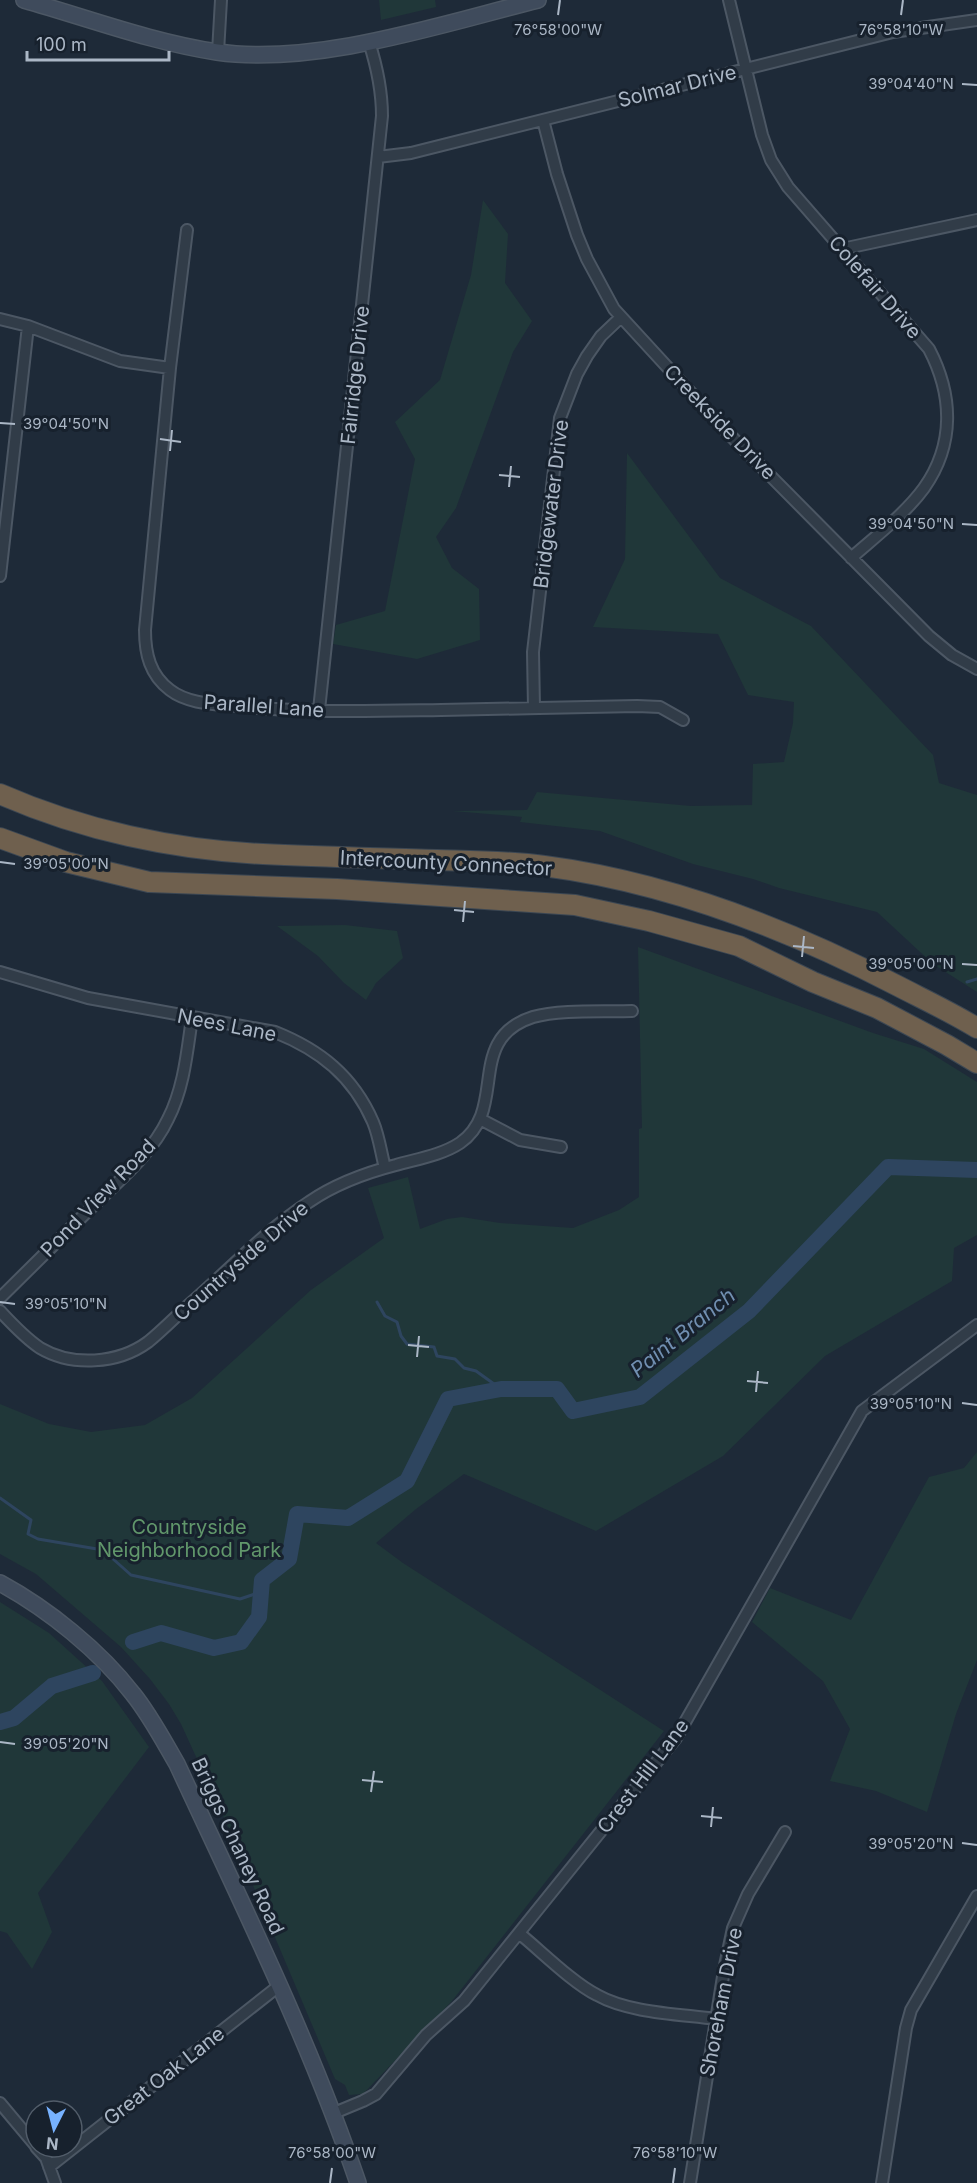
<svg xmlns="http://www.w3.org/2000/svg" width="977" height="2183" viewBox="0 0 977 2183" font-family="Inter,sans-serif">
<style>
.green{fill:#203739}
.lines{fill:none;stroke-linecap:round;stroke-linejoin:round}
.stream{stroke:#2e455f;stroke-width:3}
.river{stroke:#2e455f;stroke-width:16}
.street-casing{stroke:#4c5764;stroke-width:14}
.secondary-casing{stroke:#4c5764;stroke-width:18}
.highway-casing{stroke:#3c4753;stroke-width:22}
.street{stroke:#313c48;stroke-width:10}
.secondary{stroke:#3f4b5c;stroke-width:15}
.highway{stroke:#6f604e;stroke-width:20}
.ticks{fill:none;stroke:#abb7c6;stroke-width:2}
.labels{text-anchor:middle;stroke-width:6;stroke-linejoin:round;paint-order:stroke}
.street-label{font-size:20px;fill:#abb7c6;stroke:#17212d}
.park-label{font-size:20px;fill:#61976b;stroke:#17212d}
.water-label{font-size:21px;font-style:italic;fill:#718fb1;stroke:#17212d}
.ticks-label{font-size:15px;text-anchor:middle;fill:#abb7c6;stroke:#17212d;stroke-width:6;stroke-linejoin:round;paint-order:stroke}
</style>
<rect width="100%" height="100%" fill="#1e2a38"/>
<!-- green -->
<path class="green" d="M379,0H435L436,7L381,20Z
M483,200L508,234L505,283L532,321L513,352L456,508L436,537L452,568L479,589L480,640L417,659L333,644L336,625L385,611L415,459L395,422L440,380L471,275Z
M627,453L720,578L811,626L933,755L939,783L977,795V992L933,964L877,912L779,888L753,879L693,864L600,831L520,822L522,817L513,816L452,811L527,810L537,792L691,806L752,805L753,764L784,762L793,723L794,702L748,695L718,634L593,627L625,559Z
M345,925L397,931L403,958L376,983L366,1000L344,983L318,956L277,926Z
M638,947L873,1033L924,1049L977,1082V1235L954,1248L952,1281L825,1356L723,1456L596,1531L464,1474L416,1509L376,1543L403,1563L664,1731L452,2001L363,2094L349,2095L345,2085L335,2079L230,1831L181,1724L169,1704L150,1679L121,1647L36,1574L0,1554V1404L49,1424L91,1432L145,1425L192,1398L311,1290L384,1238L368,1188L408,1177L420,1229L447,1219L462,1217L500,1223L573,1228L619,1210L639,1197V1129L642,1128Z
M977,1452V1660L956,1714L927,1812L876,1791L830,1781L850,1729L823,1681L752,1622L770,1588L851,1620L929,1477L964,1468Z
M0,1602L49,1633L102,1681L149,1747L38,1893L52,1932L32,1969L7,1933L0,1931Z"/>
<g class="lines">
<!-- stream -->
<path class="stream" d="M967,982L977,979
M377,1302L385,1316L397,1322L401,1336L407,1344L434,1347L437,1356L455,1359L464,1368L476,1371L501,1389
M0,1498L31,1520L28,1534L38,1539L103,1550L131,1575L240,1599L261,1592"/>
<!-- river -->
<path class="river" d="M133,1642L161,1633L214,1648L241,1642L259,1617L262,1580L289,1559L297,1514L348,1518L407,1481L448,1399L501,1389H557L573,1411L640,1397L749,1311L888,1167L977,1170
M0,1722L14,1718L52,1686L93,1673"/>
<defs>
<path id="street" d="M729,0L762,135L771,160L788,187L929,349C953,395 955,444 924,488C905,514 876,536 851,558
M218,52L221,0
M543,120L557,174L577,235L587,259L614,309L726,431L929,636L952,655L977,669
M378,157L411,153L893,32L977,20
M187,230L170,368L145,630C145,654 150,675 170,690C188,704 215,704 236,706C304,713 373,711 441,710C506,709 572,707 637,706L660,707L683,720
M842,249L977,220
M0,319L28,326L120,361L170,368
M0,576L28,326
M534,708L533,652L560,418L577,374L587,356L601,336L621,317
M319,710L382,116C382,89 377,67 369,42
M0,972L88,998L275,1032C320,1050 353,1076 373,1122C379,1136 381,1153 385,1168
M480,1119L520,1140L561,1147
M0,1298C31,1267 63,1236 94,1205C121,1179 152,1153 168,1119C184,1088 187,1052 192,1018
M0,1311C12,1324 25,1338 40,1348C72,1367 118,1364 148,1342C163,1330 177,1315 192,1302C230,1269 266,1230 309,1202C335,1184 365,1173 396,1165C417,1159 442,1155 460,1143C509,1109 464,1039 533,1017C560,1009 604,1012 632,1011
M520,1934C542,1952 573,1983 597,1995C629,2013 679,2014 716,2019
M0,2103L36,2146
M334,2113L363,2101L376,2094L426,2035L464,2001L676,1738L862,1411L977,1325
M36,2147L46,2158L55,2183
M49,2167L280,1985
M690,2183L724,1970L733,1928L748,1894L785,1832
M882,2183L906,2028L911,2010L977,1896"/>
<path id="secondary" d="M24,0C88,18 151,42 217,52C316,66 442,24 538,0
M0,1583C48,1609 100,1651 133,1694C150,1715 163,1740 177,1764C241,1902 309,2039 358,2183"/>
<path id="highway" d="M0,794C82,830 174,850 263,854C321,857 379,858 437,860C472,861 508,861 544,866C667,882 786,928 896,985C923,999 951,1012 977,1028
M0,838L66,862L149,882L337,889L575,905L649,921L739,946L813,982L877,1008L947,1045L977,1063"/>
</defs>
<!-- street casing -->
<use href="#street" class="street-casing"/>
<!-- secondary casing -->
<use href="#secondary" class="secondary-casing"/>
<!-- highway casing -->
<use href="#highway" class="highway-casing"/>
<!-- street -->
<use href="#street" class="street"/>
<!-- secondary -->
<use href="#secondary" class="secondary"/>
<!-- highway -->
<use href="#highway" class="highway"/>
</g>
<!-- ticks -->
<path class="ticks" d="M558,15L560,0M901,15L903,0M962,84L977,85M0,423L15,424M160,439L181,442M170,451L172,430M499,475L520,477M509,487L511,466M962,524L977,525M0,862L15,864M454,910L474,912M463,922L465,901M793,946L814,948M802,957L804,936M962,964L977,965M0,1302L15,1304M408,1345L429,1347M417,1357L419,1336M747,1381L768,1383M756,1392L758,1371M962,1403L977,1405M0,1742L15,1744M362,1780L383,1782M371,1792L374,1771M701,1816L722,1818M711,1827L713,1807M962,1843L977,1845M330,2183L332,2168M673,2183L675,2168"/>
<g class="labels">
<!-- street labels -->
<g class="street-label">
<text transform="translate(677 86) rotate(-14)" y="7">Solmar Drive</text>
<text transform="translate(875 287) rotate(49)" y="7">Colefair Drive</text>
<text transform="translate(355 375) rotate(-84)" y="7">Fairridge Drive</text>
<text transform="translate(720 422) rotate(46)" y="7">Creekside Drive</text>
<text transform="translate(551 504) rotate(-83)" y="7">Bridgewater Drive</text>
<text transform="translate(264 706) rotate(4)" y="7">Parallel Lane</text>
<text transform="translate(446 863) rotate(3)" y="7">Intercounty Connector</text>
<text transform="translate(227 1025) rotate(11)" y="7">Nees Lane</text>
<text transform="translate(98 1198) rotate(-46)" y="7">Pond View Road</text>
<text transform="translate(241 1261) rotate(-41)" y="7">Countryside Drive</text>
<text transform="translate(643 1776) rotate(-53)" y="7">Crest Hill Lane</text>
<text transform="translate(238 1846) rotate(65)" y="7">Briggs Chaney Road</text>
<text transform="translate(721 2002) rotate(-79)" y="7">Shoreham Drive</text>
<text transform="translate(164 2076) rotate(-38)" y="7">Great Oak Lane</text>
</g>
<!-- park labels -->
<g class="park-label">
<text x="189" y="1534">Countryside<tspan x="189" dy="23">Neighborhood Park</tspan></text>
</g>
<!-- water labels -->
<g class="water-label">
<text transform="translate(683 1333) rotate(-39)" y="7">Paint Branch</text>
</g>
</g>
<g class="ticks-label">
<text x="558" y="35">76°58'00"W</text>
<text x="901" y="35">76°58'10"W</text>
<text x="911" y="89">39°04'40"N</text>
<text x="66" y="429">39°04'50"N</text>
<text x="911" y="529">39°04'50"N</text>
<text x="66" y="869">39°05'00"N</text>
<text x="911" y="969">39°05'00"N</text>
<text x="66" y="1309">39°05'10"N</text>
<text x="911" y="1409">39°05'10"N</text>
<text x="66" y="1749">39°05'20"N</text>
<text x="911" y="1849">39°05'20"N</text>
<text x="332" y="2158">76°58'00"W</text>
<text x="675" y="2158">76°58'10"W</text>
</g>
<!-- north arrow -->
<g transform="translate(54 2129) rotate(186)"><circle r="28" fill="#17212d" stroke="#525d6a" stroke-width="1.5"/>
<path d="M0-4.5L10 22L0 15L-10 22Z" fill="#77b2ff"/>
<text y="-9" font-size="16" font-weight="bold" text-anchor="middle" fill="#abb7c6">N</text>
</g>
<!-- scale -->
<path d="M27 51v9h142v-9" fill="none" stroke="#abb7c6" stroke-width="3"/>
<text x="36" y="51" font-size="18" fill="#abb7c6" stroke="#17212d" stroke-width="4.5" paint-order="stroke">100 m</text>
</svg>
